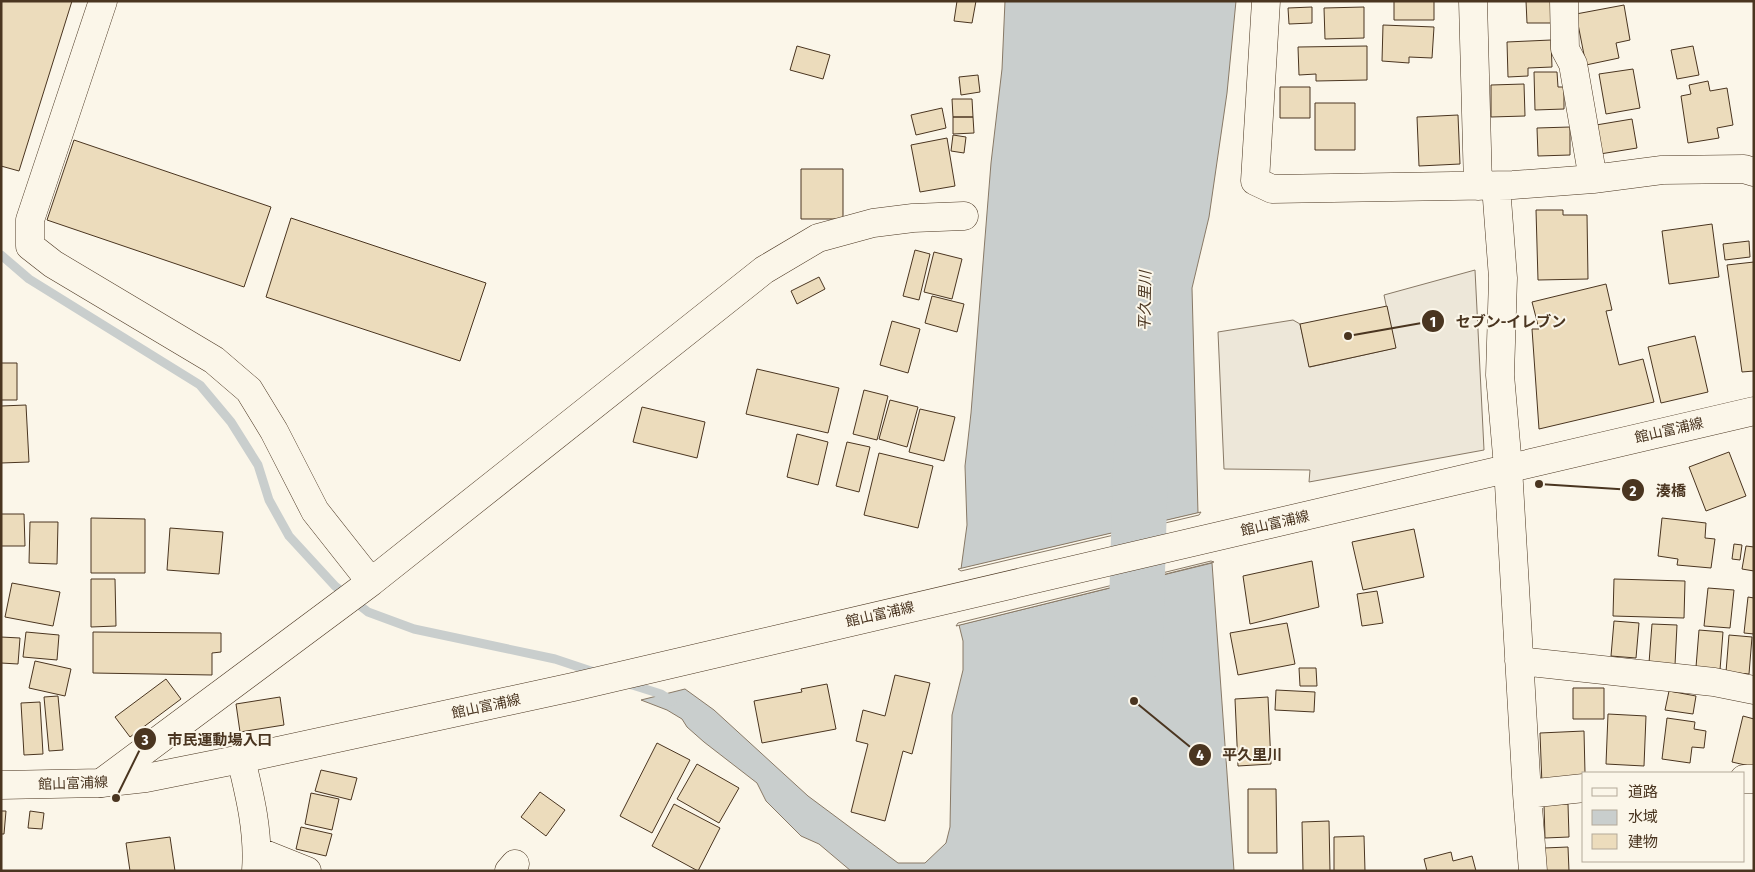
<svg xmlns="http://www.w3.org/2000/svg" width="1755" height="872" viewBox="0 0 1755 872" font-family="'Fira Sans Condensed','Noto Sans JP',sans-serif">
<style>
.parking{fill:#ede7d9;stroke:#887966}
.water{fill:#c9cecd;stroke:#887966}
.pier{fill:#fbf6e9;stroke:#887966}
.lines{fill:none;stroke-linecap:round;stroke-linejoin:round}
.stream{stroke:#c9cecd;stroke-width:9}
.river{stroke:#c9cecd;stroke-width:55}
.building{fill:#ecdcbc;stroke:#4a3520}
.street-casing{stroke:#4a3520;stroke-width:29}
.secondary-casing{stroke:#4a3520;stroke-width:29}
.street{stroke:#fbf6e9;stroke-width:28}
.secondary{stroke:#fbf6e9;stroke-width:28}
.labels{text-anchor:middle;stroke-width:4;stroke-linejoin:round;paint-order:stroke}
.street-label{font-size:14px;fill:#4a3520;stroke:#fbf6e9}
.water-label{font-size:15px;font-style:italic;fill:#4a3520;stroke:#fbf6e9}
.leader{fill:none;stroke:#4a3520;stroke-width:2}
.callout-dot{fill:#4a3520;stroke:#fbf6e9;stroke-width:2}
.mark-label{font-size:15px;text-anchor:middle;font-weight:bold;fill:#fff}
.callout-label{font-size:15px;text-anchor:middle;font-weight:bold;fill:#4a3520;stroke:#fbf6e9;stroke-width:4;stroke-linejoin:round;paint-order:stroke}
</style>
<rect width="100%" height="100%" fill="#fbf6e9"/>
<!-- parking -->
<path class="parking" d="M1475,270L1484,450L1309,482L1310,470L1224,469L1218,332L1293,320L1300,324L1310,367L1395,348L1384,295Z"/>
<!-- water -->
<path class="water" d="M1005,1H1236L1227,93L1209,217L1192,288L1198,513L961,569L967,525L965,466L971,413L991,163L1002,69Z
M1212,563L1234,871H851L819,844L801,836L766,801L757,783L704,742L687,727L682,719L667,710L641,700L685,689L714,710L808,796L898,863H925L946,843L950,827L952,715L963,670V641L959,625Z"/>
<!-- pier -->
<path class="pier" d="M1201,512L1199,515L961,571L958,569Z
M1211,561L1214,562L956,626L958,623Z"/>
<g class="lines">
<!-- stream -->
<path class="stream" d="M1,255L29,279L200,385L231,422L258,465L269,500L289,536L335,586L368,612L414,629L555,659L597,673
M626,683L661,694L672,701"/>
<!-- river -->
<path class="river" d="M1135,658L1141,452"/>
</g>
<!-- building -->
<path class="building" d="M1,1H72L19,171L1,166Z
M957,1H976L972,23L954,21Z
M1394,1H1434V20H1394Z
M1526,1H1551L1552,23H1527Z
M1624,5L1630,40L1616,43L1619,58L1586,65L1576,14Z
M1312,7V23L1289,24L1288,8Z
M1364,7V38L1325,39L1324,8Z
M1383,25L1434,27L1432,58L1409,57V63L1382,61Z
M1551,40L1552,67L1528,68V76L1508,77L1507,42Z
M797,46L830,55L823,79L790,70Z
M1367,46V80L1316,81V74L1299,75L1298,47Z
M1693,46L1699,75L1677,79L1671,50Z
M1633,69L1640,108L1606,114L1599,74Z
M1534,72H1557L1558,87H1564V109L1535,110Z
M978,75L980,92L961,95L959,77Z
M1708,81L1710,91L1727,88L1733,125L1717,128L1719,138L1688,143L1681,96L1691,94L1689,85Z
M1524,84L1525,116L1491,117V85Z
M1280,87H1310V118H1280Z
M952,99H972L973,117H953Z
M1315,103H1355V150H1315Z
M942,108L946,128L916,135L911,115Z
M1458,115L1460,164L1419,166L1417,117Z
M953,117H973L974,133L953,134Z
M1632,119L1637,148L1600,154L1596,125Z
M1570,127V155L1538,156L1537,128Z
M953,135L966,137L964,153L951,151Z
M947,138L955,186L920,192L911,145Z
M74,140L271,207L244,287L47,220Z
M801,169H843V219H801Z
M1536,210H1563V215H1587L1588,279L1538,280Z
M291,218L486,283L460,361L266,297Z
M1712,224L1719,277L1669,284L1662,231Z
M1749,241L1750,257L1725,260L1723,244Z
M915,250L930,254L919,300L903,296Z
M934,252L962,259L952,299L924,292Z
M1754,262V371L1742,372L1727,265Z
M819,277L825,289L797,304L791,291Z
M1606,284L1612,310L1606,311L1619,365L1643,359L1654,402L1539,429L1532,329H1539L1532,302Z
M932,296L964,304L957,332L925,323Z
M1387,306L1396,348L1309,367L1300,324Z
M892,321L920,329L908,373L880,365Z
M1695,336L1708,392L1661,403L1648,347Z
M1,363H17V400H1Z
M757,369L839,388L828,433L746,414Z
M864,390L888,396L877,440L853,434Z
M890,400L918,407L907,447L879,439Z
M26,405L29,462L1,463V406Z
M642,407L705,422L697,458L633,442Z
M920,409L955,417L944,461L909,452Z
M797,434L828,442L818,485L787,477Z
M847,442L870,447L859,492L836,486Z
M1729,452L1746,496L1706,511L1689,467Z
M879,453L933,466L918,528L864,515Z
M1,514H24L25,546H1Z
M91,518L145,519V573H91Z
M1662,518L1706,523L1705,538L1715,539L1711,568L1677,565L1678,559L1658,556Z
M30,522H58L57,564L29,563Z
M170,528L223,532L219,574L167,570Z
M1414,529L1424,577L1363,590L1352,542Z
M1734,544L1742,545L1740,560L1732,559Z
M1746,546L1754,547V571L1742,569Z
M1312,561L1319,607L1250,624L1243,576Z
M91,579H115L116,626L91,627Z
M1614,579L1685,581L1684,618L1613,616Z
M12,583L60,592L53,626L5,617Z
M1708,588L1734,590L1730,628L1704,626Z
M1377,591L1383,623L1362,626L1357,594Z
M1748,597L1754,598V634L1744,633Z
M1614,621L1639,623L1636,658L1611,656Z
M1287,623L1295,664L1238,675L1230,633Z
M1652,624L1677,625L1675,665L1649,663Z
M1699,630L1723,632L1720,670L1696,667Z
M26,632L59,635L57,660L23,657Z
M93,632L221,633V652L212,653V675L93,673Z
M1729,635L1752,637L1749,674L1726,672Z
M1,637L20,638L18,664L1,663Z
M35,661L71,669L65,696L29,688Z
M1299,668H1316L1317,686H1300Z
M895,675L930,683L912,754L903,751L885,821L851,812L868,744L856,741L863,710L885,716Z
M166,679L181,699L130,737L115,717Z
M827,684L836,729L762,743L754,701L802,692L801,689Z
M1573,688H1604V719H1573Z
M1276,690L1315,692L1314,712L1275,710Z
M1669,691L1696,696L1693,714L1665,710Z
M58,696L63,750L49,751L44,697Z
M280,697L284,725L240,732L236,704Z
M1268,697L1271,764L1238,766L1235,699Z
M40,702L43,754L24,755L21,703Z
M1608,714L1646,716L1644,766L1606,764Z
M1743,716L1754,719V767L1732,762Z
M1667,718L1695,722L1694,729L1706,731L1704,748L1692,747L1690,763L1662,759Z
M1584,731L1585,773H1584V783L1542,785L1540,733Z
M657,743L690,760L652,833L620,816Z
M697,764L739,788L719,823L677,799Z
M321,770L357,778L351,800L315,791Z
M1248,789H1276L1277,853H1248Z
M540,792L565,810L546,836L521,817Z
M311,793L339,799L332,830L305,824Z
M674,804L720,828L698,871L652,846Z
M1568,804L1569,837L1545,838L1544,805Z
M1,811H6L4,834H1Z
M30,811L44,813L42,829L28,828Z
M1329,821L1330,871H1303L1302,822Z
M301,827L332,834L326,856L296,849Z
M1364,836L1365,871H1334V837Z
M170,837L175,871H130L126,843Z
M1568,847L1569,871H1545L1544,848Z
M1451,852L1453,861L1472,856L1476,871H1427L1424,859Z"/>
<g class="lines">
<defs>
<path id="street" d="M103,1L30,220V246L53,264L214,360L249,390L274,431L315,511L371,582
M1266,1L1255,181L1272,189L1513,185L1593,179L1662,170L1744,169L1754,172
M1473,1L1478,186
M1564,1L1565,49L1573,64L1593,179
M1496,186L1503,278L1500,375L1508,467L1527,794L1533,871
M1519,661L1714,682L1754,690
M241,759C250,796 259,833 256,871
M1744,779H1754
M101,783L371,582L764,270L818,238L873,223L913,218L964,216
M1527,794L1584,788
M257,851L307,871
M509,871L515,864"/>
<path id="secondary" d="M1,785L101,783L146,778L241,759L573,687L1754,411"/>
</defs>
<!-- street casing -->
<use href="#street" class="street-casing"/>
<!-- secondary casing -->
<use href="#secondary" class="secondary-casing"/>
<!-- street -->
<use href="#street" class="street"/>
<!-- secondary -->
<use href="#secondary" class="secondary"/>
</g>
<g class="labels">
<!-- street labels -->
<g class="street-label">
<text transform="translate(1669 430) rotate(-13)" y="5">館山富浦線</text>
<text transform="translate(1275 523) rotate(-13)" y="5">館山富浦線</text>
<text transform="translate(880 614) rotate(-13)" y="5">館山富浦線</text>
<text transform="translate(486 706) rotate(-12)" y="5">館山富浦線</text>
<text transform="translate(73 783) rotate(-2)" y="5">館山富浦線</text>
</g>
<!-- water labels -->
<g class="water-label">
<text transform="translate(1145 301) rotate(-89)" y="5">平久里川</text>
</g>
</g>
<!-- callouts -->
<path class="leader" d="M1348 336L1433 321M1539 484L1633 490M116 798L145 739M1134 701L1200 755"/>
<g class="callout-dot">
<circle cx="1348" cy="336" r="5"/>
<circle cx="1539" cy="484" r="5"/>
<circle cx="116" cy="798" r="5"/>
<circle cx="1134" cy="701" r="5"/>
<circle cx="1433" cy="321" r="12"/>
<circle cx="1633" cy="490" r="12"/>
<circle cx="145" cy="739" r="12"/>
<circle cx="1200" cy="755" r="12"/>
</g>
<g class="mark-label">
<text x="1433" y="327">1</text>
<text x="1633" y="496">2</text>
<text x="145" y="745">3</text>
<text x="1200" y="760">4</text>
</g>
<g class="callout-label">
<text x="1511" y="327">セブン-イレブン</text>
<text x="1671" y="496">湊橋</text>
<text x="220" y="745">市民運動場入口</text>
<text x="1252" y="760">平久里川</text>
</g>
<!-- border -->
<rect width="1755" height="872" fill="none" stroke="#4a3520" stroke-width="5"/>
<!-- legend -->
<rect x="1582" y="772" width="162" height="90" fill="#fbf6e9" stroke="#b4a999"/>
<rect x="1592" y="788" width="25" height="8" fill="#fbf6e9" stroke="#b4a999"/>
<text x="1628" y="797" font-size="15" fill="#4a3520">道路</text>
<rect x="1592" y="810" width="25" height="15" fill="#c9cecd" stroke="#b4a999"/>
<text x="1628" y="822" font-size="15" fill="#4a3520">水域</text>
<rect x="1592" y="834" width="25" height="15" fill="#ecdcbc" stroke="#b4a999"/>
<text x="1628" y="847" font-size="15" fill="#4a3520">建物</text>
</svg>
